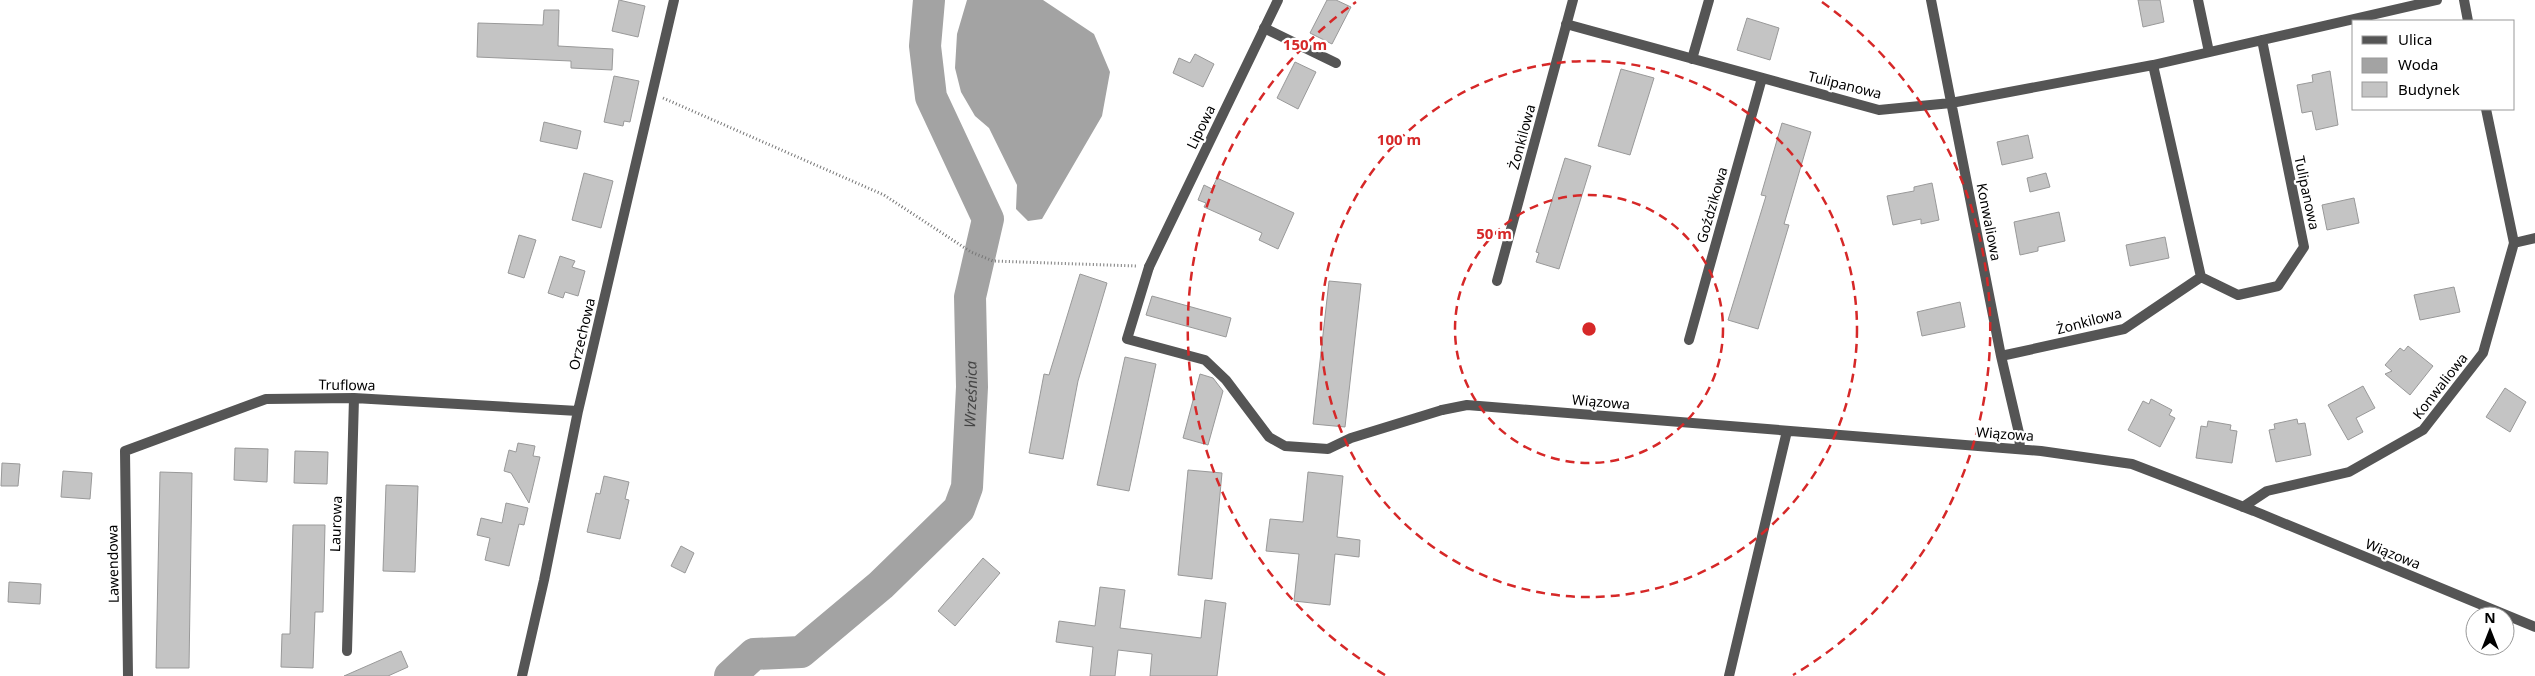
<svg xmlns="http://www.w3.org/2000/svg" width="2535" height="676" viewBox="0 0 2535 676" font-family="'Noto Sans',sans-serif">
<style>
.water{fill:#a3a3a3}
.lines{fill:none;stroke-linecap:round;stroke-linejoin:round}
.river{stroke:#a3a3a3;stroke-width:32}
.building{fill:#c4c4c4;stroke:#999}
.path{stroke:#777;stroke-width:3;stroke-dasharray:1 2.5;stroke-linecap:butt}
.service{stroke:#555;stroke-width:10}
.minor{stroke:#555;stroke-width:10}
.ring{fill:none;stroke:#d62828;stroke-width:2.5;stroke-dasharray:9 6}
.labels{text-anchor:middle;stroke-width:4.5;stroke-linejoin:round;paint-order:stroke}
.street-label{font-size:14px;fill:#000;stroke:#fff}
.water-label{font-size:15px;font-style:italic;fill:#444;stroke:#fff}
.centre{fill:#d62828;stroke:#fff;stroke-width:2.5}
.ring-label{font-size:15px;text-anchor:middle;font-weight:bold;fill:#d62828;stroke:#fff;stroke-width:4.5;stroke-linejoin:round;paint-order:stroke}
</style>
<rect width="100%" height="100%" fill="#fff"/>
<!-- water -->
<path class="water" d="M967,0H1043L1094,34L1110,72L1102,116L1042,219L1028,221L1016,209L1017,185L989,128L975,116L961,92L955,68L957,34Z"/>
<g class="lines">
<!-- river -->
<path class="river" id="s1" d="M730,676L754,654L801,652L881,585L959,509L967,487L972,387L970,297L988,219L931,97L925,46L929,0"/>
</g>
<!-- building -->
<path class="building" d="M619,0L645,6L638,37L612,31Z
M1327,0H1336L1351,7L1332,44L1310,33Z
M2138,0H2160L2164,22L2143,27Z
M544,10H559L558,46L613,49L612,70L571,68V61L477,57L478,23L543,25Z
M1747,18L1779,28L1770,60L1737,50Z
M1195,54L1214,64L1203,87L1173,73L1179,58L1190,63Z
M1295,62L1316,72L1298,109L1277,98Z
M1621,69L1654,78L1630,155L1598,146Z
M2330,71L2338,125L2316,130L2312,111L2302,113L2297,85L2313,82L2312,75Z
M614,76L639,81L630,122L624,121L623,126L604,122Z
M544,122L581,131L577,149L540,141Z
M1782,123L1811,132L1784,224L1789,225L1758,329L1728,320L1766,196L1761,195Z
M2028,135L2033,158L2002,165L1997,142Z
M1565,158L1591,166L1559,269L1536,262L1539,253L1536,252Z
M584,173L613,181L601,228L572,220Z
M2046,173L2050,187L2030,192L2027,178Z
M1217,178L1294,213L1278,249L1259,240L1262,233L1204,207L1206,203L1198,200L1204,185L1212,189Z
M1932,183L1939,220L1921,224V219L1893,225L1887,196L1914,191V187Z
M2354,198L2359,223L2327,230L2322,205Z
M2059,212L2065,241L2038,247V251L2020,255L2014,222Z
M519,235L536,240L524,278L508,273Z
M2165,237L2169,258L2130,266L2126,245Z
M560,256L575,261L572,267L585,271L578,296L565,292L563,298L548,293Z
M1080,274L1107,283L1078,381L1063,459L1029,453L1044,374L1049,375Z
M1329,281L1361,284L1345,427L1313,424Z
M2454,287L2460,312L2420,320L2414,295Z
M1152,296L1231,318L1226,337L1146,315Z
M1960,302L1965,327L1922,336L1917,312Z
M2408,346L2433,366L2410,395L2385,374L2392,371L2385,365L2400,348L2404,351Z
M1125,357L1156,364L1129,491L1097,485Z
M1200,374L1213,378L1223,391L1208,445L1183,438Z
M2363,386L2375,408L2356,418L2363,432L2348,440L2328,405Z
M2505,388L2526,402L2510,432L2486,417Z
M2151,399L2172,410L2169,415L2175,418L2160,447L2128,430L2143,401L2149,404Z
M2297,419L2298,424L2305,423L2311,455L2276,462L2269,430L2275,429L2274,424Z
M2208,421L2231,425L2230,430L2237,431L2232,463L2196,458L2201,426L2207,427Z
M518,443L535,446L533,456L540,457L529,503L511,473L504,471L509,450L516,452Z
M235,448L268,449L267,482L234,480Z
M295,451L328,452L327,484L294,483Z
M2,463L20,464L18,486H1Z
M1188,470L1222,473L1212,579L1178,575Z
M63,471L92,473L90,499L61,497Z
M160,472L192,473L189,668H156Z
M1308,472L1343,476L1337,537L1360,540L1359,557L1335,554L1330,605L1294,601L1299,554L1266,551L1270,519L1303,522Z
M604,476L629,482L625,499L629,500L620,539L587,532L596,493L600,494Z
M386,485L418,486L415,572L383,571Z
M506,503L528,508L524,525L519,524L509,566L485,560L490,538L477,535L481,518L502,523Z
M293,525H325L323,612H315L313,668L281,667L282,634H290Z
M681,546L694,553L685,573L671,566Z
M983,558L1000,573L955,626L938,611Z
M9,582L41,584L40,604L8,602Z
M1100,587L1125,590L1120,628L1201,638L1205,600L1226,603L1217,676H1150L1152,654L1118,650L1115,676H1090L1093,647L1056,642L1059,621L1095,626Z
M401,651L408,667L388,676H344Z"/>
<g class="lines">
<!-- path -->
<path class="path" d="M663,98L884,195L971,252L993,261L1136,266"/>
<!-- service -->
<path class="service" d="M1264,28L1336,63
M1149,267L1127,339L1205,360L1226,380L1269,437L1285,446L1328,449L1351,438L1442,410"/>
<!-- minor -->
<path class="minor" d="M1931,0L2001,356L2019,433L2020,449
M2198,0L2209,52
M2464,0L2468,21
M1566,24L1879,110L1951,103L2153,65L2437,0
M1692,59L1709,0
M2153,65L2201,277
M2514,243L2535,238
M1149,267L1278,0
M2201,277L2238,295L2278,286L2304,247L2262,40
M1497,281L1573,0
M1689,340L1762,78
M2001,356L2124,329L2201,277
M1442,410L1467,405L2041,451L2132,464L2254,511L2535,627
M2243,507L2267,491L2349,472L2423,430L2483,353L2514,243L2486,109
M347,651L354,398
M128,676L125,451L266,399L354,398L578,411
M522,676L544,580L578,411L674,0
M1729,676L1787,431"/>
</g>
<!-- distance rings -->
<g class="ring">
<circle cx="1589" cy="329" r="134"/>
<circle cx="1589" cy="329" r="268"/>
<path d="M1385 675A402 402 0 0 1 1356 2M1822 2A402 402 0 0 1 1793 675"/>
</g>
<g class="labels">
<!-- street labels -->
<g class="street-label">
<text transform="translate(1845 85) rotate(14)" y="5">Tulipanowa</text>
<text transform="translate(1201 127) rotate(-64)" y="5">Lipowa</text>
<text transform="translate(1522 137) rotate(-75)" y="5">Żonkilowa</text>
<text transform="translate(2307 193) rotate(78)" y="5">Tulipanowa</text>
<text transform="translate(1712 205) rotate(-74)" y="5">Goździkowa</text>
<text transform="translate(1989 222) rotate(79)" y="5">Konwaliowa</text>
<text transform="translate(2089 321) rotate(-15)" y="5">Żonkilowa</text>
<text transform="translate(582 334) rotate(-77)" y="5">Orzechowa</text>
<text transform="translate(347 385) rotate(1)" y="5">Truflowa</text>
<text transform="translate(2440 386) rotate(-52)" y="5">Konwaliowa</text>
<text transform="translate(1601 402) rotate(5)" y="5">Wiązowa</text>
<text transform="translate(2005 434) rotate(4)" y="5">Wiązowa</text>
<text transform="translate(336 524) rotate(-88)" y="5">Laurowa</text>
<text transform="translate(2393 554) rotate(22)" y="5">Wiązowa</text>
<text transform="translate(113 564) rotate(-91)" y="5">Lawendowa</text>
</g>
<!-- water labels -->
<g class="water-label">
<text dy="5" stroke="none"><textPath href="#s1" startOffset="409">Wrześnica</textPath></text>
</g>
</g>
<circle cx="1589" cy="329" r="8" class="centre"/>
<g class="ring-label">
<text x="1305" y="50">150 m</text>
<text x="1399" y="145">100 m</text>
<text x="1494" y="239">50 m</text>
</g>
<!-- legend -->
<rect x="2352" y="20" width="162" height="90" fill="#ffffff" stroke="#999999"/>
<rect x="2362" y="36" width="25" height="8" fill="#555555" stroke="#999999"/>
<text x="2398" y="45" font-size="15" fill="#000000">Ulica</text>
<rect x="2362" y="58" width="25" height="15" fill="#a3a3a3" stroke="#999999"/>
<text x="2398" y="70" font-size="15" fill="#000000">Woda</text>
<rect x="2362" y="82" width="25" height="15" fill="#c4c4c4" stroke="#999999"/>
<text x="2398" y="95" font-size="15" fill="#000000">Budynek</text>
<!-- north arrow -->
<g transform="translate(2490 631)"><circle r="24" fill="#ffffff" stroke="#999999"/>
<path d="M0-4L9 19L0 12L-9 19Z" fill="#000000"/>
<text y="-8" font-size="14" font-weight="bold" text-anchor="middle" fill="#000000">N</text>
</g>
</svg>
